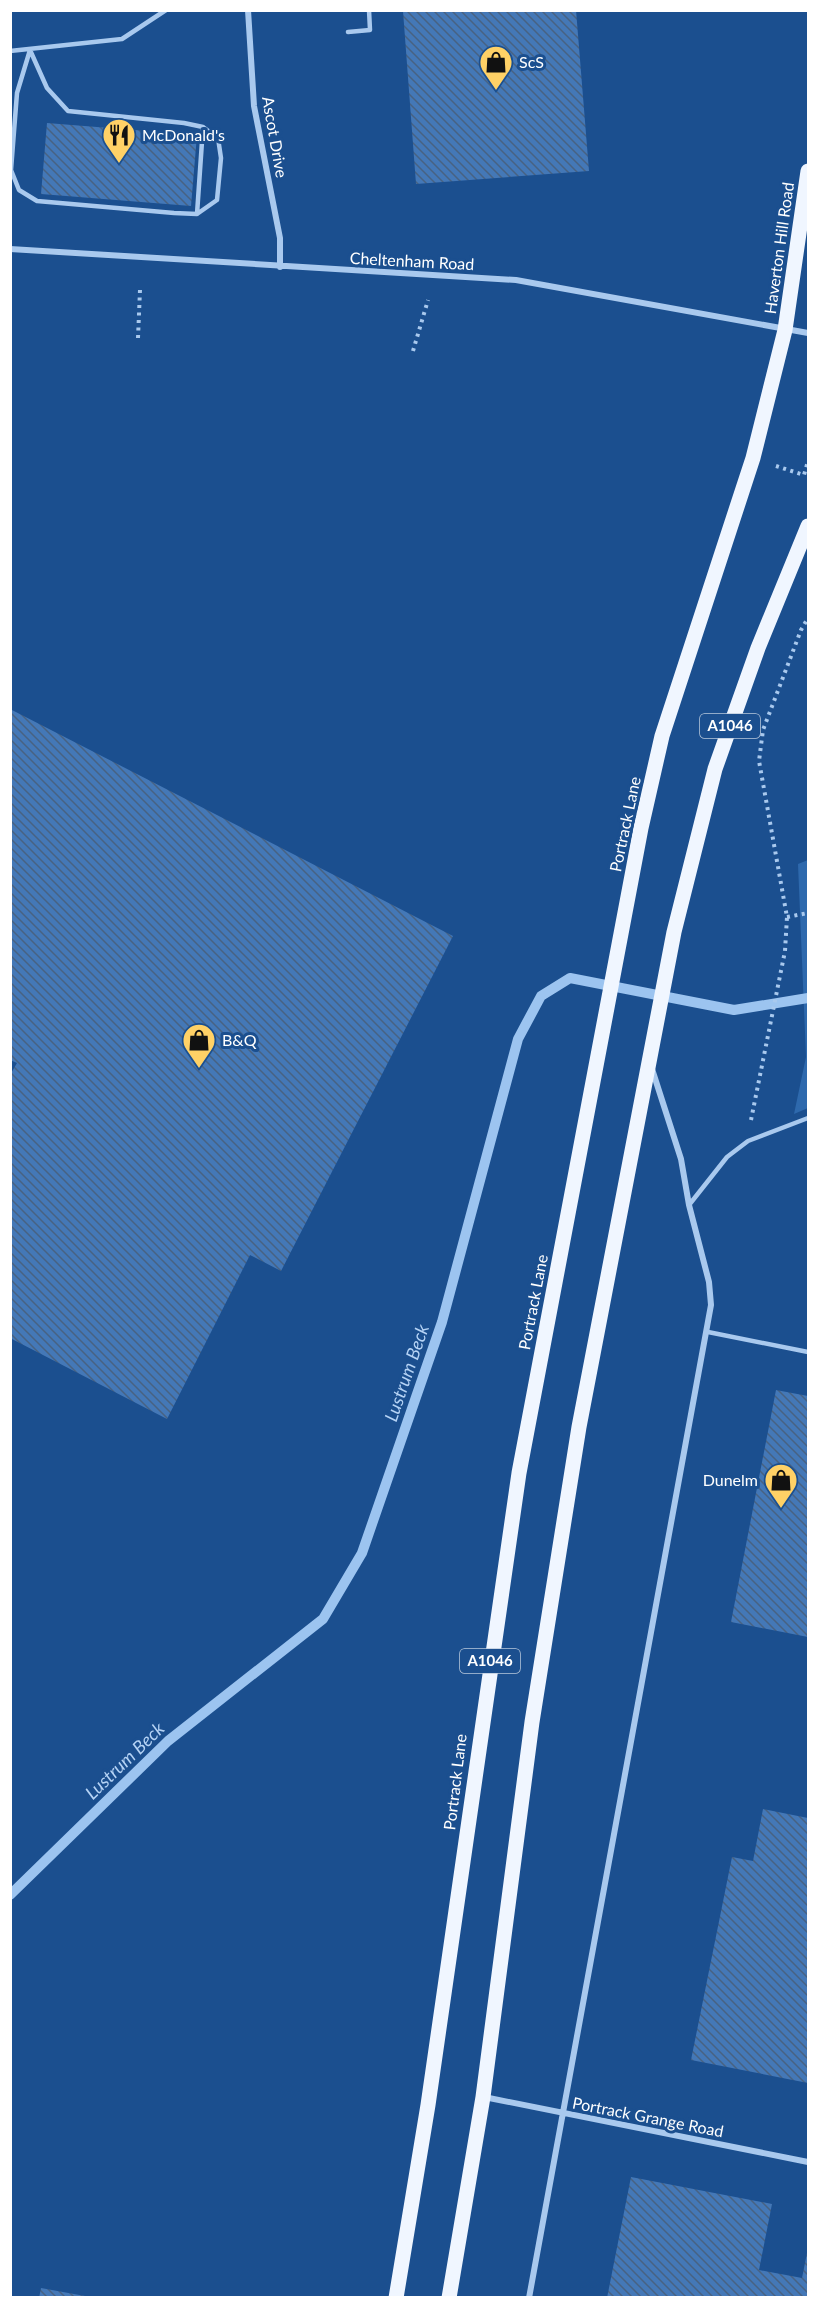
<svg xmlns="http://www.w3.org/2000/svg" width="819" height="2308" viewBox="0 0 819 2308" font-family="Lato,sans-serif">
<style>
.green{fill:#2e69ad}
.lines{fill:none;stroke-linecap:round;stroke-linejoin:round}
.stream{stroke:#9cc4f0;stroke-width:10}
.building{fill:url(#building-back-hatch)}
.path{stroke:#a9c9ee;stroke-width:4;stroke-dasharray:3 4.5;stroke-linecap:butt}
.lane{stroke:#a9c9ee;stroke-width:4.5}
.street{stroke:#a9c9ee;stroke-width:6}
.primary{stroke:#f0f6ff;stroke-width:15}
.labels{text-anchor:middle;stroke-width:6;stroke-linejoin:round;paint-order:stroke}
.shield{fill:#1b4f8f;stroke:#bbcadd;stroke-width:1.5}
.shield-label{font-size:15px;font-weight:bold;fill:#fff}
.poi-label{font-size:16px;fill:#fff;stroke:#1b4f8f;text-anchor:start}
.street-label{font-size:16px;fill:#fff;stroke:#1b4f8f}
.water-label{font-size:18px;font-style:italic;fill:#b5d3f5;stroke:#1b4f8f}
</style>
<defs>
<pattern id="building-back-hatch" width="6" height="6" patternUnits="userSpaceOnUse" patternTransform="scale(1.5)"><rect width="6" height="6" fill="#4478b7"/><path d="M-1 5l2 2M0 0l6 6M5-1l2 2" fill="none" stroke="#486282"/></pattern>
</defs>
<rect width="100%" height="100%" fill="#1b4f8f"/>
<!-- green -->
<path class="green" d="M808,860V1108L794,1114L806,1057L798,864Z"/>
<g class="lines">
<!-- stream -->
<path class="stream" d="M10,1895L168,1741L323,1619L362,1553L442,1322L518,1039L541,996L570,978L734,1010L808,998"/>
</g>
<!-- building -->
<path class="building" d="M576,10L589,171L416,184L403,11Z
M47,123L197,135L191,206L41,194Z
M10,709L453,936L281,1271L250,1255L167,1419L10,1338V1075L17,1063L10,1060Z
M776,1390L808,1396V1637L731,1622Z
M763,1809L808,1818V2083L691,2060L732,1857L753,1861Z
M631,2177L772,2204L759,2270L802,2278L808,2248V2298H607Z
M41,2288L85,2296V2298H39Z"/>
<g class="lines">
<!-- path -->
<path class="path" d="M138,338L140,290
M413,351L428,300
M776,466L804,475L808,461
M787,917L808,913
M751,1120L785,951L787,917L759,761L763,730L801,630L808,618"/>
<!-- lane -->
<path class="lane" d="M348,32L370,30L369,10
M30,50L47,88L68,111L184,123L203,127L218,138L221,158L217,200L197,214L174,213L37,201L19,190L11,170L17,93Z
M10,51L122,39L166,10
M197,214L203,127
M689,1205L727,1157L748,1141L808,1118
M708,1332L808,1352"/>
<!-- street -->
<path class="street" d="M248,10L254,106L280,238V267
M10,249L516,280L808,333
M484,2097L808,2162
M529,2298L711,1305L709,1282L689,1205L681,1159L652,1069"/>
<!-- primary -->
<path class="primary" d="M396,2298L428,2105L519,1473L641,828L662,736L753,458L785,330L808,171
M449,2298L483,2097L532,1722L579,1427L674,932L715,769L758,648L808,526"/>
</g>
<!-- icons -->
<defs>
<symbol id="shop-pin" viewBox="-11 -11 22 30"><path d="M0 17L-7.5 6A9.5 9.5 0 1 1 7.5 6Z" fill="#ffd166" stroke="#1b4f8f"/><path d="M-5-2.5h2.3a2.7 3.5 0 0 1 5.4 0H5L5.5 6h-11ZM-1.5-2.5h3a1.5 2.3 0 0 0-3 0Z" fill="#111"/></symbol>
<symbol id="restaurant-pin" viewBox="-11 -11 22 30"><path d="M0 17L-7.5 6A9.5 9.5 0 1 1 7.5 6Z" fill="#ffd166" stroke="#1b4f8f"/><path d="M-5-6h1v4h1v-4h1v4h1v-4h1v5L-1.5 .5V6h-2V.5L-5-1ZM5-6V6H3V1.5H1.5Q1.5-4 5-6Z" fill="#111"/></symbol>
</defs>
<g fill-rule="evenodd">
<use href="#shop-pin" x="477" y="43" width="38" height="52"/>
<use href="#restaurant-pin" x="100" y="116" width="38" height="52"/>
<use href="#shop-pin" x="180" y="1021" width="38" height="52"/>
<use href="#shop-pin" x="762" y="1461" width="38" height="52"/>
</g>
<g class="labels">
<!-- shield labels -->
<g class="shield">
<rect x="700" y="714" width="60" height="24" rx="4.5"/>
<rect x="460" y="1649" width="60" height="24" rx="4.5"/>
</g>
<g class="shield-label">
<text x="730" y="731">A1046</text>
<text x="490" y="1666">A1046</text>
</g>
<!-- poi labels -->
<g class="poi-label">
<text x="519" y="68">ScS</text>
<text x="142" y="141">McDonald's</text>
<text x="222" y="1046">B&amp;Q</text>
<text x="758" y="1486" text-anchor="end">Dunelm</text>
</g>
<!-- street labels -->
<g class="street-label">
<text transform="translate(275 137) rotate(80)" y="6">Ascot Drive</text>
<text transform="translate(779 248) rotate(-82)" y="6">Haverton Hill Road</text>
<text transform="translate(412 261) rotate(3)" y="6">Cheltenham Road</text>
<text transform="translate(625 824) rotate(-78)" y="6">Portrack Lane</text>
<text transform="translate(533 1302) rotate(-79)" y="6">Portrack Lane</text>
<text transform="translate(455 1782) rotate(-83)" y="6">Portrack Lane</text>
<text transform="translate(648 2117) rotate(11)" y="6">Portrack Grange Road</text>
</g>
<!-- water labels -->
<g class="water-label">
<text transform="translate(407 1373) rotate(-71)" y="6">Lustrum Beck</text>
<text transform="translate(125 1761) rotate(-44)" y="6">Lustrum Beck</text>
</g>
</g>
<!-- border -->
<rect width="819" height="2308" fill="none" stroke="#ffffff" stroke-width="24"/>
</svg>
